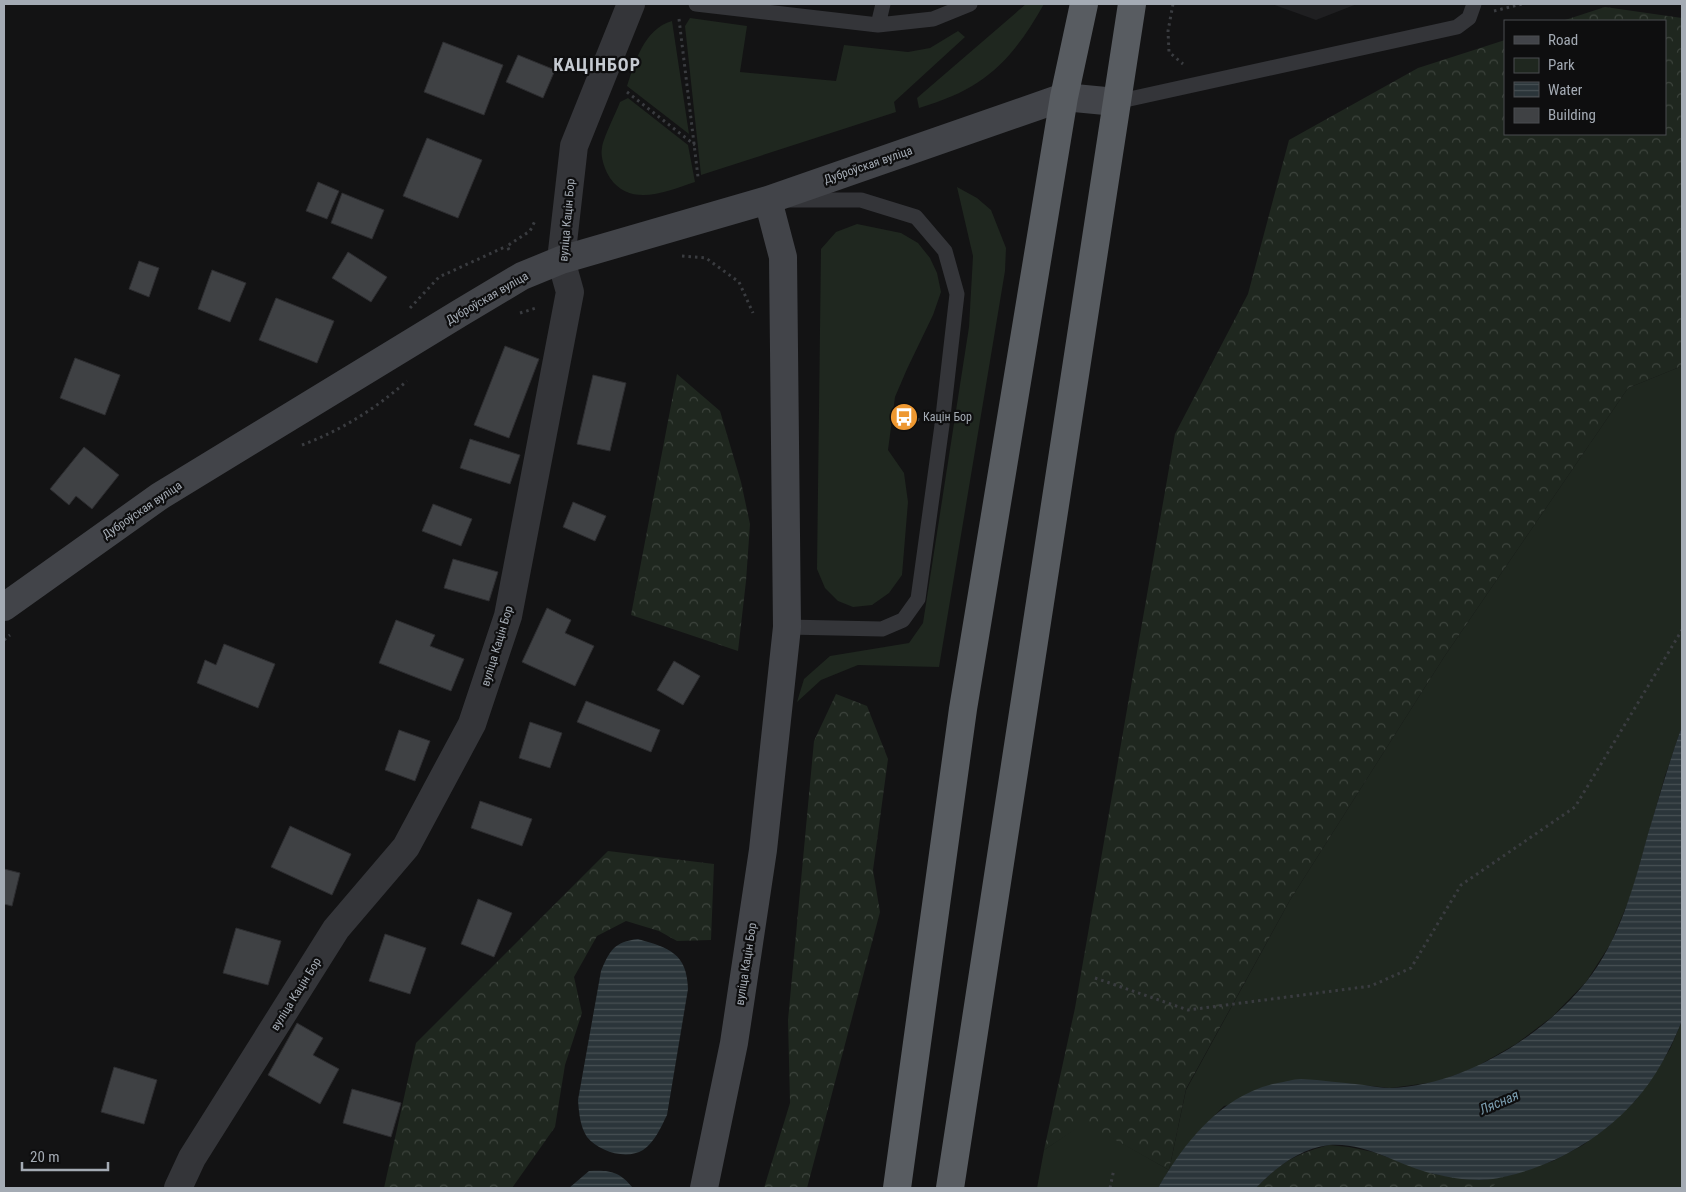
<svg xmlns="http://www.w3.org/2000/svg" width="1686" height="1192" viewBox="0 0 1686 1192" font-family="'Roboto Condensed',sans-serif">
<style>
.built{fill:#1f1f21}
.green{fill:#1f271f}
.forest{fill:url(#forest-crowns)}
.water{fill:url(#water-rules)}
.building{fill:#3f4144;stroke:#2d2d30}
.lines{fill:none;stroke-linecap:round;stroke-linejoin:round}
.path{stroke:#3a3c40;stroke-width:3;stroke-dasharray:2.5 4;stroke-linecap:butt}
.service{stroke:#343539;stroke-width:15}
.minor{stroke:#343539;stroke-width:28}
.secondary{stroke:#424449;stroke-width:28}
.trunk{stroke:#585c61;stroke-width:28}
.labels{text-anchor:middle;stroke-width:4.5;stroke-linejoin:round;paint-order:stroke}
.street-label{font-size:12px;fill:#a4abb4;stroke:#0e0e0f}
.poi-label{font-size:12px;fill:#a4abb4;stroke:#0e0e0f;text-anchor:start}
.water-label{font-size:14px;font-style:italic;fill:#7b9daf;stroke:#0e0e0f}
.district-label{font-size:18px;font-weight:bold;letter-spacing:1px;fill:#c5cad1;stroke:#0e0e0f}
</style>
<defs>
<pattern id="forest-crowns" width="20" height="18" patternUnits="userSpaceOnUse" patternTransform="scale(1.25)"><rect width="20" height="18" fill="#1f271f"/><path d="M2 6a3 3 0 1 1 6 0M12 15a3 3 0 1 1 6 0" fill="none" stroke="#3d443d"/></pattern>
<pattern id="water-rules" width="6" height="5" patternUnits="userSpaceOnUse" patternTransform="scale(1.25)"><rect width="6" height="5" fill="#2b353a"/><path d="M0 2.5h6" fill="none" stroke="#475054"/></pattern>
</defs>
<rect width="100%" height="100%" fill="#131314"/>
<!-- built -->
<path class="built" d="M1272,4H1357L1316,20Z"/>
<!-- green -->
<path class="green" d="M1026,4H1044C1011,62 984,89 919,108L917,98Z
M690,18L747,26L740,72L836,81L844,45L908,52L930,48L958,31L965,37L894,102L896,112L701,175L685,26Z
M672,21L689,134L627,86C635,62 644,29 672,21Z
M628,98L688,145L695,182C667,191 631,208 610,178C605,170 600,157 602,148C603,138 616,113 620,102Z
M957,187L977,198L991,210L1006,248L1005,271L939,667L858,665L821,680L797,702L804,679L830,656L909,643L923,623L969,327L973,256Z
M857,224L901,233L918,243L930,258L937,273L941,292L933,315L907,369L895,397L888,450L904,473L908,502L902,575L889,593L872,605L853,607L838,601L825,588L817,569L821,249L836,232Z
M1682,366V726L1665,776L1631,895L1611,943L1586,982L1552,1017L1516,1044L1474,1068L1436,1082L1390,1088L1343,1083L1224,1106L1196,1134L1169,1170L1158,1188H1037L1044,1150L1085,1122L1169,1170L1186,1090L1290,900L1444,657L1628,388Z
M1682,1021V1188H1256L1391,1158L1433,1174L1480,1180L1503,1177L1553,1161L1583,1145L1610,1125L1635,1101L1653,1076L1670,1049Z"/>
<!-- forest -->
<path class="forest" d="M1605,7L1682,18V366L1628,388L1444,657L1290,900L1186,1089L1169,1170L1085,1123L1044,1150L1075,1008L1175,434L1248,294L1289,140L1418,68L1505,40V134H1665V21H1562Z
M677,374L720,411L741,482L750,524L746,581L738,651L631,615Z
M836,694L867,706L888,759L873,870L880,912L807,1188H764L790,1103L788,1020L814,741Z
M608,851L714,864L711,940L677,941L659,931L626,921L597,936L574,977L582,1013L565,1065L555,1127L512,1188H384L416,1043Z
M1329,1145L1349,1147L1373,1152L1433,1174L1480,1180L1503,1177L1491,1188H1256C1280,1163 1295,1154 1329,1145Z"/>
<!-- water -->
<path class="water" d="M1682,726V1021C1670,1050 1655,1079 1634,1102C1602,1137 1562,1161 1516,1174C1504,1177 1491,1180 1479,1180C1464,1180 1448,1177 1434,1174C1399,1166 1367,1142 1329,1145C1299,1149 1275,1168 1256,1188H1158C1185,1142 1222,1094 1278,1083C1285,1082 1293,1079 1301,1079C1322,1080 1343,1083 1364,1085C1372,1086 1382,1088 1391,1088C1462,1086 1542,1037 1586,982C1620,940 1634,885 1648,834C1659,798 1669,762 1682,726Z
M638,939C669,948 687,953 688,989L667,1115C661,1127 655,1142 643,1150C627,1160 599,1152 587,1137C580,1126 579,1113 578,1100L601,971C610,950 614,942 638,939Z
M589,1171C610,1170 619,1171 633,1188H569Z"/>
<!-- building -->
<path class="building" d="M443,42L503,65L484,115L424,92Z
M518,55L555,70L543,98L506,82Z
M427,138L482,160L458,218L403,196Z
M318,182L339,191L327,219L306,211Z
M342,193L384,210L372,239L331,223Z
M348,252L387,277L371,302L332,278Z
M139,261L159,268L149,297L129,289Z
M212,270L246,283L230,322L198,309Z
M276,298L334,321L317,363L259,340Z
M505,346L539,359L509,438L474,425Z
M75,358L120,375L105,415L60,398Z
M593,375L626,383L610,451L577,444Z
M470,439L520,455L510,484L460,468Z
M84,447L119,475L92,509L76,496L69,505L50,489Z
M573,502L606,516L595,541L563,527Z
M433,504L472,519L461,546L422,531Z
M453,559L498,572L489,601L444,588Z
M547,608L571,620L565,633L594,646L575,686L522,662Z
M396,620L435,635L430,646L464,659L451,691L379,663Z
M224,644L275,664L258,708L197,683L205,660L216,665Z
M674,661L700,676L683,705L657,690Z
M586,701L660,730L651,752L577,722Z
M530,722L562,733L550,768L519,758Z
M399,730L430,741L415,781L385,770Z
M480,801L532,819L522,846L471,828Z
M290,826L351,854L332,895L271,867Z
M4,869L20,873L12,906L4,904Z
M478,899L512,913L494,957L461,944Z
M236,928L281,941L268,985L223,973Z
M385,934L426,948L410,994L369,981Z
M297,1023L323,1038L313,1055L339,1069L320,1104L268,1075Z
M114,1067L157,1080L144,1124L101,1112Z
M352,1089L401,1103L391,1137L343,1123Z"/>
<g class="lines">
<!-- path -->
<path class="path" d="M1173,4L1168,31L1169,52L1183,64
M1494,11L1522,4
M679,19L698,177
M627,92L695,145
M509,250L507,246L530,231L535,221
M682,256L706,258L739,282L753,313
M410,308L439,277L507,246
M520,313L536,308
M904,417L921,420
M302,445C342,430 375,409 407,381
M4,640L10,635
M1095,978L1188,1010L1371,986L1411,968L1461,885L1575,807L1682,630
M1110,1188L1114,1169"/>
<!-- service -->
<path class="service" d="M696,4L878,25L933,19L970,4
M878,25L883,4
M1116,102L1457,27L1469,18L1474,4
M787,627L882,629L903,620L918,599L942,425L957,294L945,251L916,217L861,200H790"/>
<!-- minor -->
<path class="minor" d="M178,1188L192,1158L336,929L406,847L472,724L508,616L570,292L561,260L574,146L631,4"/>
<!-- secondary -->
<path class="secondary" d="M4,607L160,496L460,313L522,276L561,260L768,200L1064,97L1116,102
M704,1188L734,1043L763,850L787,627L783,257L768,200"/>
<!-- trunk -->
<path class="trunk" d="M897,1188L963,709L1064,97L1084,4
M950,1188L1132,4"/>
</g>
<!-- icons -->
<defs>
<symbol id="bus-disc" viewBox="-11 -11 22 22"><circle r="9.5" fill="#ee9831" stroke="#0e0e0f"/><path d="M-5-6H5V4H4V6H2V4H-2V6H-4V4H-5ZM-3.5-4V0h7V-4ZM-3.5 1.2v1.5H-2V1.2ZM2 1.2v1.5H3.5V1.2Z" fill="#fff"/></symbol>
</defs>
<g fill-rule="evenodd">
<use href="#bus-disc" x="888" y="401" width="32" height="32"/>
</g>
<g class="labels">
<!-- street labels -->
<g class="street-label">
<text transform="translate(868 165) rotate(-19)" y="4">Дуброўская вуліца</text>
<text transform="translate(567 220) rotate(-85)" y="4">вуліца Кацін Бор</text>
<text transform="translate(487 298) rotate(-30)" y="4">Дуброўская вуліца</text>
<text transform="translate(142 510) rotate(-34)" y="4">Дуброўская вуліца</text>
<text transform="translate(497 646) rotate(-73)" y="4">вуліца Кацін Бор</text>
<text transform="translate(746 964) rotate(-81)" y="4">вуліца Кацін Бор</text>
<text transform="translate(296 994) rotate(-58)" y="4">вуліца Кацін Бор</text>
</g>
<!-- poi labels -->
<g class="poi-label">
<text x="923" y="421">Кацін Бор</text>
</g>
<!-- water labels -->
<g class="water-label">
<text transform="translate(1499 1102) rotate(-23)" y="5">Лясная</text>
</g>
<!-- district labels -->
<g class="district-label">
<text x="597" y="71">КАЦІНБОР</text>
</g>
</g>
<!-- border -->
<rect width="1686" height="1192" fill="none" stroke="#a4abb4" stroke-width="10"/>
<!-- legend -->
<rect x="1504" y="20" width="162" height="115" fill="#0e0e0f" stroke="#4a4d51"/>
<rect x="1514" y="36" width="25" height="8" fill="#424449" stroke="#4a4d51"/>
<text x="1548" y="45" font-size="15" fill="#a4abb4">Road</text>
<rect x="1514" y="58" width="25" height="15" fill="#1f271f" stroke="#4a4d51"/>
<text x="1548" y="70" font-size="15" fill="#a4abb4">Park</text>
<rect x="1514" y="82" width="25" height="15" fill="url(#water-rules)" stroke="#4a4d51"/>
<text x="1548" y="95" font-size="15" fill="#a4abb4">Water</text>
<rect x="1514" y="108" width="25" height="15" fill="#3f4144" stroke="#4a4d51"/>
<text x="1548" y="120" font-size="15" fill="#a4abb4">Building</text>
<!-- scale -->
<path d="M22 1162v8h86v-8" fill="none" stroke="#a4abb4" stroke-width="2.5"/>
<text x="30" y="1162" font-size="15" fill="#a4abb4" stroke="#0e0e0f" stroke-width="4" paint-order="stroke">20 m</text>
</svg>
